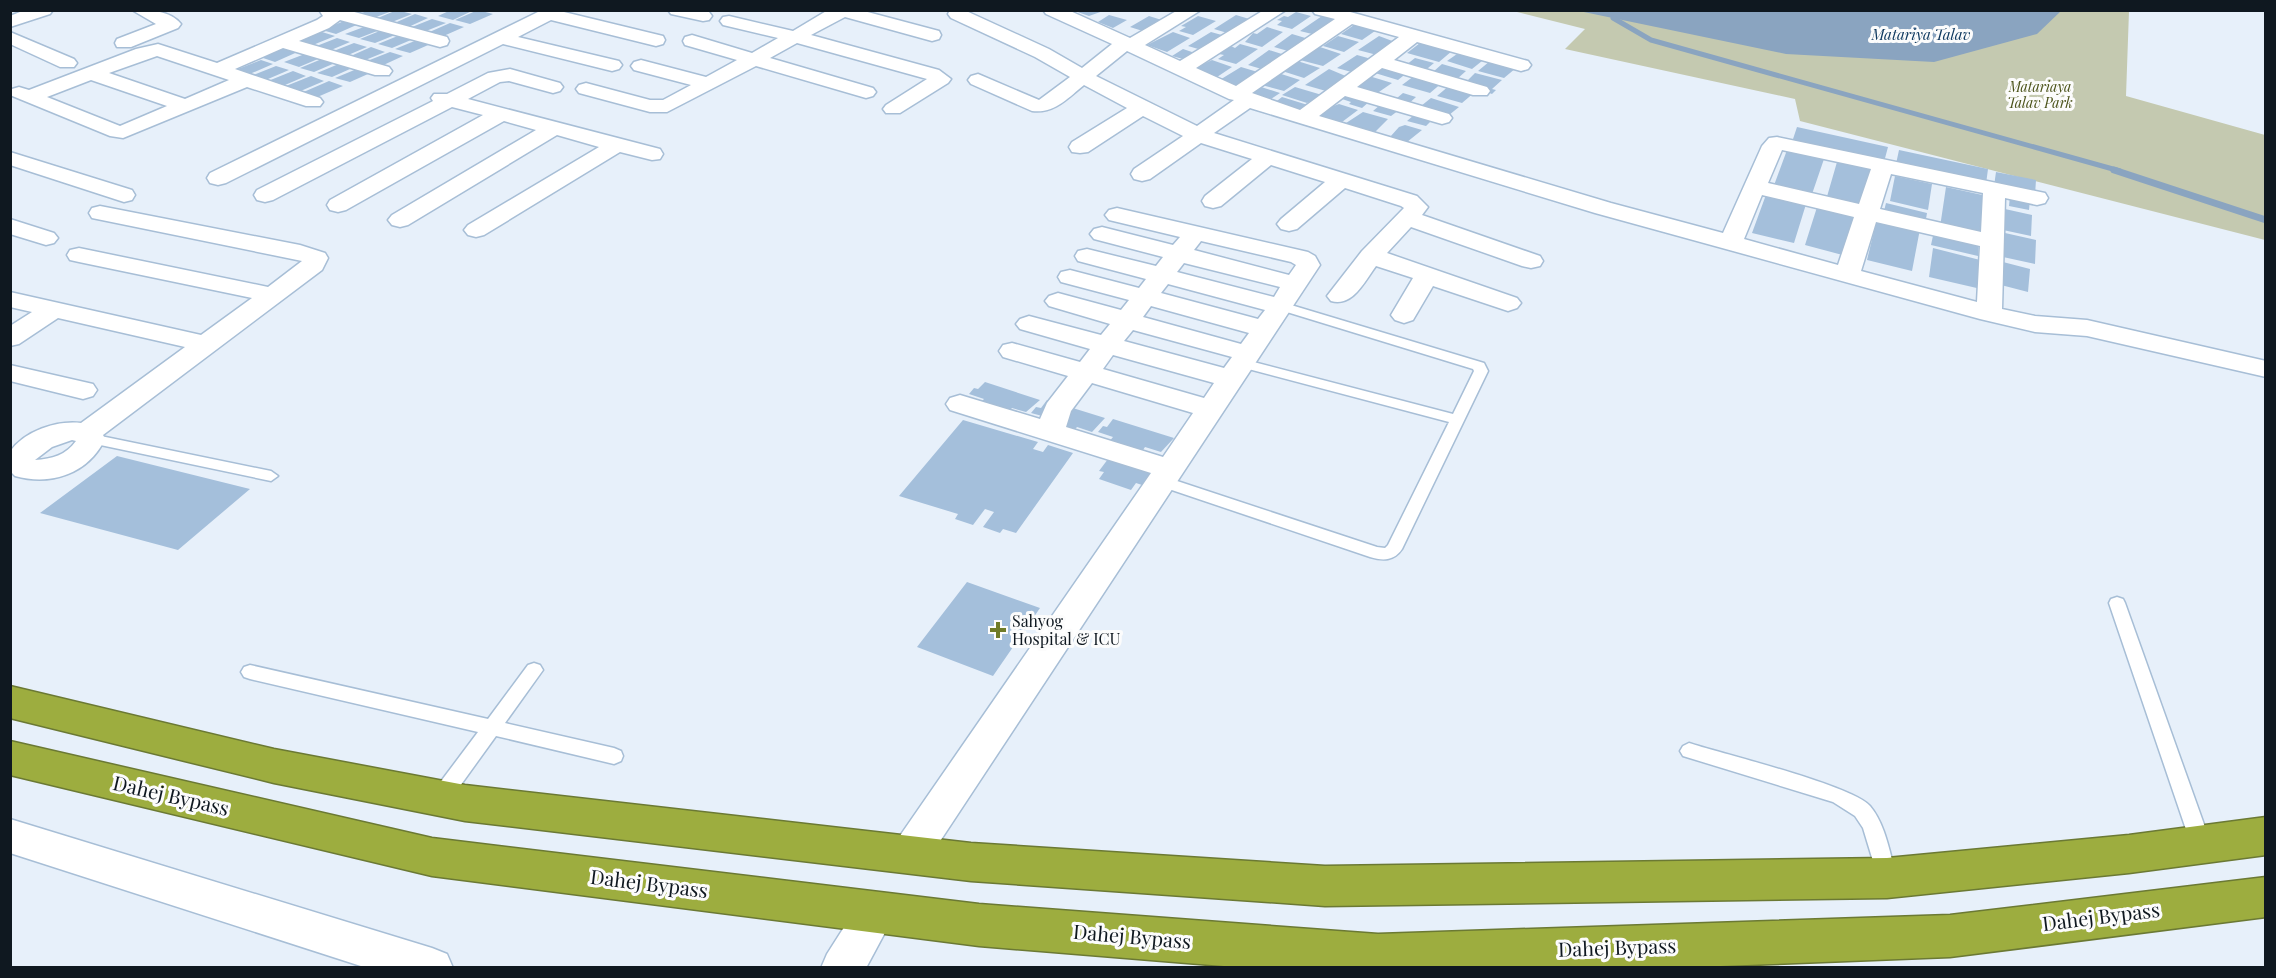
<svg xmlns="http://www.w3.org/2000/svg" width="2276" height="978" viewBox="0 0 2276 978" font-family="'Playfair Display',serif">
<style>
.green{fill:#c4c9b0}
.water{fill:#8aa4c0}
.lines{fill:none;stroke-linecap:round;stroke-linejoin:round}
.stream-far1{stroke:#8aa4c0;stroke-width:5}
.stream{stroke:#8aa4c0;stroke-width:7}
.building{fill:#a4bfdb}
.lane-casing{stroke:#a7bed6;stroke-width:3}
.street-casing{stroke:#a7bed6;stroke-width:3}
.highway-casing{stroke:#6b7934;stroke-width:3}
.lane{fill:#fff;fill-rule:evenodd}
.street{fill:#fff;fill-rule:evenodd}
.highway{fill:#9dad3f;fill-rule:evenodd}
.poi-dot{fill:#6f7b27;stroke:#fcfcfc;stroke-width:2}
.labels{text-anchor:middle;stroke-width:6;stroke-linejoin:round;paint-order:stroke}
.far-park-label{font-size:14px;font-style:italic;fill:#4b531a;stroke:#fcfcfc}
.far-water-label{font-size:15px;font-style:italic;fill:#103a60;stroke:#fcfcfc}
.poi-label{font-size:16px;fill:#0f1820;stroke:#fcfcfc;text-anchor:start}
.near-street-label{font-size:20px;fill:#0f1820;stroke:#fcfcfc}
</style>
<rect width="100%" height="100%" fill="#e7f0fa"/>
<!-- green -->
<path class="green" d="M1513,11H2129L2126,96L2265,135V240L1800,121L1795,99L1565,49L1585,29Z"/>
<!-- water -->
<path class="water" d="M1579,11H2061L2037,34L1934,62L1786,54Z"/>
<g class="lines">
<!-- stream-far1 -->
<path class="stream-far1" d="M1613,18L1651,40L2120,171"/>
<!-- stream -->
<path class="stream" d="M2114,170L2266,220"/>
</g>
<!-- building -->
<path class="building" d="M369,10L392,11L371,19L357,15Z
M397,10L412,14L387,24L373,20Z
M451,10H474L453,20L438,16Z
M478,10L493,14L470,24L455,20Z
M1072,10H1106L1089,16Z
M1296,12L1311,16L1292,29L1277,25L1282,21L1277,20L1284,16L1288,17Z
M415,14L428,18L404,29L390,25Z
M1109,15L1127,20L1113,28L1098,22Z
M1236,15L1256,21L1234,35L1214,29Z
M1149,16L1168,22L1149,33L1130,27Z
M1198,16L1216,21L1193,35L1179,31L1186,27L1181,26Z
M1322,16L1341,22L1320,36L1300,31Z
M349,19L361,23L336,34L322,30Z
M432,19L446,23L421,33L407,29Z
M450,23L464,27L439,38L425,34Z
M372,24L385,28L359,38L345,34Z
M1354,25L1375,31L1362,40L1341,34Z
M1267,27L1283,32L1262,47L1245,42L1253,33L1257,34Z
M387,28L400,33L375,43L360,39Z
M322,32L335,36L308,47L294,43Z
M1173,32L1190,38L1167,52L1147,45Z
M1211,32L1229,37L1205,51L1188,46Z
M405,33L418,37L392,48L378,44Z
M1292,34L1312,40L1295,53L1274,47Z
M1338,36L1359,42L1344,52L1323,46Z
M1379,36L1395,42L1377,55L1358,50Z
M337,38L350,42L324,53L309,49Z
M422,38L435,42L410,53L395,49Z
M354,43L367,47L341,58L326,54Z
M1420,43L1452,51L1439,62L1407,53Z
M1240,44L1258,49L1236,64L1218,59L1224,55L1219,54L1231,46L1235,48Z
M289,46L302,50L275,62L260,57Z
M371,47L385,52L358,63L344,59Z
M1320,47L1341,54L1323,66L1300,60Z
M1183,49L1198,54L1190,61L1172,56Z
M1269,50L1285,55L1265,70L1248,65Z
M310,52L325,56L299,67L284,62Z
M390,52L403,56L377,68L362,63Z
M1457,54L1469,56L1482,61L1472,69L1447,61Z
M1357,55L1375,60L1355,73L1337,68Z
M329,56L342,60L314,72L300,68Z
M1415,58L1434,63L1422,73L1406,65Z
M261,60L273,64L245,76L230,72Z
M1212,60L1232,67L1217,77L1193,69Z
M1294,60L1320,68L1304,78L1279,70Z
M346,61L359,65L332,77L317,73Z
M1490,61L1516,68L1504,78L1478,71Z
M1442,64L1466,71L1457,79L1433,72Z
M276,66L289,70L261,82L246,78Z
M364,66L377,70L350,82L335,78Z
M1385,66L1408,72L1398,80L1375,73Z
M1241,67L1261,73L1239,87L1218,81Z
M1329,69L1348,77L1326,91L1305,85Z
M293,71L306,76L278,88L263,83Z
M1275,72L1300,80L1284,91L1258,84Z
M1475,73L1502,80L1492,89L1496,90L1492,94L1465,83Z
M311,76L324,81L296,93L281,88Z
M1369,76L1392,83L1376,94L1353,87Z
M1414,76L1443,82L1430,93L1402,85Z
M329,81L343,86L315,98L299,94Z
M1450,85L1475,92L1462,103L1437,96Z
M1258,86L1280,93L1271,99L1250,92Z
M1295,87L1322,95L1307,103L1282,95Z
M1403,93L1416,97L1405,107L1391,103Z
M1348,95L1370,101L1362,108L1349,104L1351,102L1342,99Z
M1282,97L1311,106L1302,113L1273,104Z
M1431,98L1459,107L1449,115L1421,106Z
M1339,104L1358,110L1342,122L1319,115L1328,108Z
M1380,105L1399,110L1391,116L1373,111Z
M1363,112L1388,119L1373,134L1343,125Z
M1414,115L1432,120L1426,126L1407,121Z
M1405,125L1422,130L1407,142L1390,137L1399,127Z
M1797,127L1888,147L1884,162L1792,142Z
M1787,150L1824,159L1811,197L1773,188Z
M1899,150L1988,169L1986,184L1896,164Z
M1837,162L1876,171L1866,209L1826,200Z
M1996,172L2036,180L2035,195L1994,186Z
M1895,176L1932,184L1928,210L1890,201Z
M1946,187L1987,196L1983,237L1940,227Z
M1767,192L1807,201L1794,243L1752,233Z
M2010,196L2030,200L2029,210L2009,206Z
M1886,203L1927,213L1925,225L1883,215Z
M1818,204L1861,214L1850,257L1805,245Z
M2005,209L2032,215L2031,236L2003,230Z
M1877,219L1920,229L1912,271L1867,260Z
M1934,231L1979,242L1978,256L1931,245Z
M2005,233L2036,240L2035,264L2003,257Z
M1933,248L1984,261L1981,289L1929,277Z
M2003,262L2030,269L2028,292L2001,285Z
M985,382L1040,400L1026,412L1012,408L1007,413L979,404L984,399L969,394L974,388L978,389Z
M1047,400L1105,418L1092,432L1077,427L1072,433L1046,417L1031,413L1036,407L1041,408Z
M1113,419L1174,438L1161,452L1145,447L1141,453L1108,443L1113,437L1098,432L1103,426L1107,427Z
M963,420L1038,442L1033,449L1043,452L1048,445L1073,453L1016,533L1003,529L1000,533L983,527L994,512L985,509L973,525L955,519L958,514L899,496Z
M1111,455L1159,471L1148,487L1136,483L1131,490L1099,479L1104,472L1099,471Z
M117,456L250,489L178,550L40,513Z
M967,582L1040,608L993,676L917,647Z"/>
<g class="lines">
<defs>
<path id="lane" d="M1281,302L1484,363L1488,371L1402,549C1394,561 1383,561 1370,557L1157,485L1155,481L1162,476L1377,547L1385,548L1388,545L1449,422L1237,366L1235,363L1242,359L1453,414L1474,371L1473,369L1277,309L1275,306Z
M91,434L271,471L278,476L271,481L86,442L84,439L86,436Z
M2117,597L2123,599L2125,603L2211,844L2208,850L2201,853L2194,850L2191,844L2109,603L2111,599Z
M534,663L540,665L543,670L505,723L614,748L621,751L623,756L621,761L614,764L496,736L447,804L440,806L433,804L431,798L433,792L478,732L250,679L244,677L241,672L244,667L250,665L488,719L528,665Z
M1689,743C1723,754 1851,785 1870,806C1886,825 1890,855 1897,878L1894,884L1887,887L1880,884L1863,828L1855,816L1833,802L1683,756L1680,751L1683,746Z"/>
<path id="street" d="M25,10H53L50,14L10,27V16Z
M132,10C149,10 170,10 181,24L178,28L131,47H117L115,43L117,39L156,24Z
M319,10H347L447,37L449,41L447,45L440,47L340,20L329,28L299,41L389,67L392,71L389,75H375L283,48L235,69L320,98L323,102L320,106H306L247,87L123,138L110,136L10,95L12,89L19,87L29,90L136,49L158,44L217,63L317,20L323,16ZM157,56L229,80L185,99L109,73ZM91,80L167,106L120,126L47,97Z
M542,10H566L564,12L663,36L665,40L663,44L656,46L551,20L518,37L619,61L622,65L619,69L612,71L503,44L226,183L218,185L210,183L207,178L210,173Z
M668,10L709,12L712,16L709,20L703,21L671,14Z
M828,10H860L939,31L941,35L939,39L932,41L845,17L811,35L939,70L951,79L948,83L900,113H886L883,109L886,105L927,79L797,43L770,58L873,88L876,92L873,96L866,98L756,66L667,112H650L579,93L576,89L579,85L586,83L650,100H663L691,85L634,70L631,66L634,62L641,60L706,77L737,60L685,45L683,41L685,37L692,35L752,53L778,38L723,25L720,21L723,17L729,16L793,31Z
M950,10H964L1049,49L1082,68L1112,44L1046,14L1043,10H1068L1130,38L1178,10H1201L1145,45L1180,61L1264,10H1286L1196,68L1236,86L1335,19L1315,14L1312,10H1343L1528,61L1531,65L1528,69L1521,71L1417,42L1394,60L1487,87L1490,91L1487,95H1473L1382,68L1357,87L1449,114L1452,118L1449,122L1442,124L1435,122L1345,96L1319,116L1611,203L1723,233L1762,146L1769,138L1777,137L2045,193L2048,198L2045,203L2037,205L2005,198L2002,309L2035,316L2087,320L2266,361V377L2087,336L2035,332L1980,319L1595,213L1250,108L1214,133L1417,196L1428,207L1422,215L1540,256L1543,261L1540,266L1531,268L1522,266L1411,227L1387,253L1517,298L1521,303L1517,308L1508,311L1433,286L1413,320L1404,323L1395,320L1391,315L1413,278L1376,266C1364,282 1353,307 1331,301L1327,296L1362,251L1404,208L1401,206L1345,188L1297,229L1289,231L1281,229L1277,224L1281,219L1325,182L1271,165L1221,206L1213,208L1205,206L1202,201L1205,196L1252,159L1201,143L1150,179L1142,181L1134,179L1131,174L1134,169L1183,136L1143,116L1088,152L1080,153L1072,152L1069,147L1072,142L1127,108L1084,85C1068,98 1054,114 1032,111L971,84L968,80L971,76L978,74L1039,100L1070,77L1035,57L951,18L948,14ZM1352,24L1399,37L1300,110L1252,93ZM1127,51L1229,99L1234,100L1197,126L1096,76ZM1782,150L1871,169L1859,204L1768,183ZM1891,174L1983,193L1981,232L1880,209ZM1762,195L1854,217L1838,265L1744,239ZM1876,222L1980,246L1977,302L1861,271Z
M10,32L74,59L77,63L74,67H60L10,44Z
M510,69L560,83L563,87L560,91L553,93L509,81L500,82L468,99L660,149L663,154L660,159L652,160L620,152L484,235L476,237L468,235L464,230L468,225L599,147L557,135L408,225L400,227L392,225L388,220L392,215L536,130L504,121L346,210L338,212L330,210L327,205L330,200L483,115L452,107L273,200L265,202L257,200L254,195L257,190L433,101L431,98L434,94H447L488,73Z
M10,152L132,190L135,195L132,200L124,202L10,165Z
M100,206L300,245L325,253L328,258L322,270L103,435L105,439C88,474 51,486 15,476L10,471V452C24,431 57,420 81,423L185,347L58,318L19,344L10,346V326L32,312L10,307V292L201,335L252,298L79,262L70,260L67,255L70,250L79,248L268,287L302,261L92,218L89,213L92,208ZM72,440L76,441C66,455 52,459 35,460L52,447Z
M1117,208L1308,252L1315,256L1320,265L923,867L909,873L895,867L889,855L895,843L1151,473L950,410L946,404L950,398L960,395L1040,419L1047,403L1068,376L1003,357L999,351L1003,345L1012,343L1080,362L1090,349L1020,329L1016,324L1020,319L1029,316L1101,335L1110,324L1049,306L1045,301L1049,296L1058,293L1121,310L1129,300L1061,282L1058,277L1061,272L1070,270L1139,288L1146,279L1078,261L1075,256L1078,251L1087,249L1156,266L1163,257L1094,239L1090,234L1094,229L1102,227L1173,245L1180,237L1109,220L1105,215L1109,210ZM1201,241L1291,262L1296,265L1289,275L1194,250ZM1184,263L1280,287L1274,297L1177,272ZM1168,284L1265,310L1258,319L1161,293ZM1151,306L1249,333L1241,344L1143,317ZM1133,330L1232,357L1224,368L1124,341ZM1113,355L1214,383L1204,398L1103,369ZM1092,383L1193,413L1163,457L1066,427L1071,411Z
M10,219L54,233L58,238L54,243L46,245L10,234Z
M10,365L93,384L97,390L93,396L83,399L10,381Z
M10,819L432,948L447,954L453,968H367L10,853Z
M876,893L890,899L896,912L866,968H821L827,954L862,899Z"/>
<path id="highway" d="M10,686L274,749L465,785L971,843L1325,866L1887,858L2129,835L2266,817V855L2129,873L1887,898L1325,906L971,881L465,821L274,783L10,718Z
M10,741L432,838L979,904L1378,934L1950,915L2266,877V917L1950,957L1668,968H1248L979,946L432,876L10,775Z"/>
</defs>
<!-- lane casing -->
<use href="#lane" class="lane-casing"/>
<!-- street casing -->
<use href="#street" class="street-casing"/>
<!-- highway casing -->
<use href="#highway" class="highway-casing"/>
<!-- lane -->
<use href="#lane" class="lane"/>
<!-- street -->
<use href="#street" class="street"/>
<!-- highway -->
<use href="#highway" class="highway"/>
</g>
<!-- markers -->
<path class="poi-dot" d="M995 621h6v6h6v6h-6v6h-6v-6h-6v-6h6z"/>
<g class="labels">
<!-- far-park labels -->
<g class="far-park-label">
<text x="2040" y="92">Matariaya<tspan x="2040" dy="16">Talav Park</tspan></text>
</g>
<!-- far-water labels -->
<g class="far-water-label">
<text x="1921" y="40">Matariya Talav</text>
</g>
<!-- poi labels -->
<g class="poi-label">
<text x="1012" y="627">Sahyog<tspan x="1012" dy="18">Hospital &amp; ICU</tspan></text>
</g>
<!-- near-street labels -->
<g class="near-street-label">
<text transform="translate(171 796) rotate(13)" y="7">Dahej Bypass</text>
<text transform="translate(649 884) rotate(7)" y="7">Dahej Bypass</text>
<text transform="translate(2101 917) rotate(-7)" y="7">Dahej Bypass</text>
<text transform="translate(1132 937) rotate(5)" y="7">Dahej Bypass</text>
<text transform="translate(1617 948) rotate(-2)" y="7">Dahej Bypass</text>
</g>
</g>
<!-- border -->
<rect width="2276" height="978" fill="none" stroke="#0f1820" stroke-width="24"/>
</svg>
